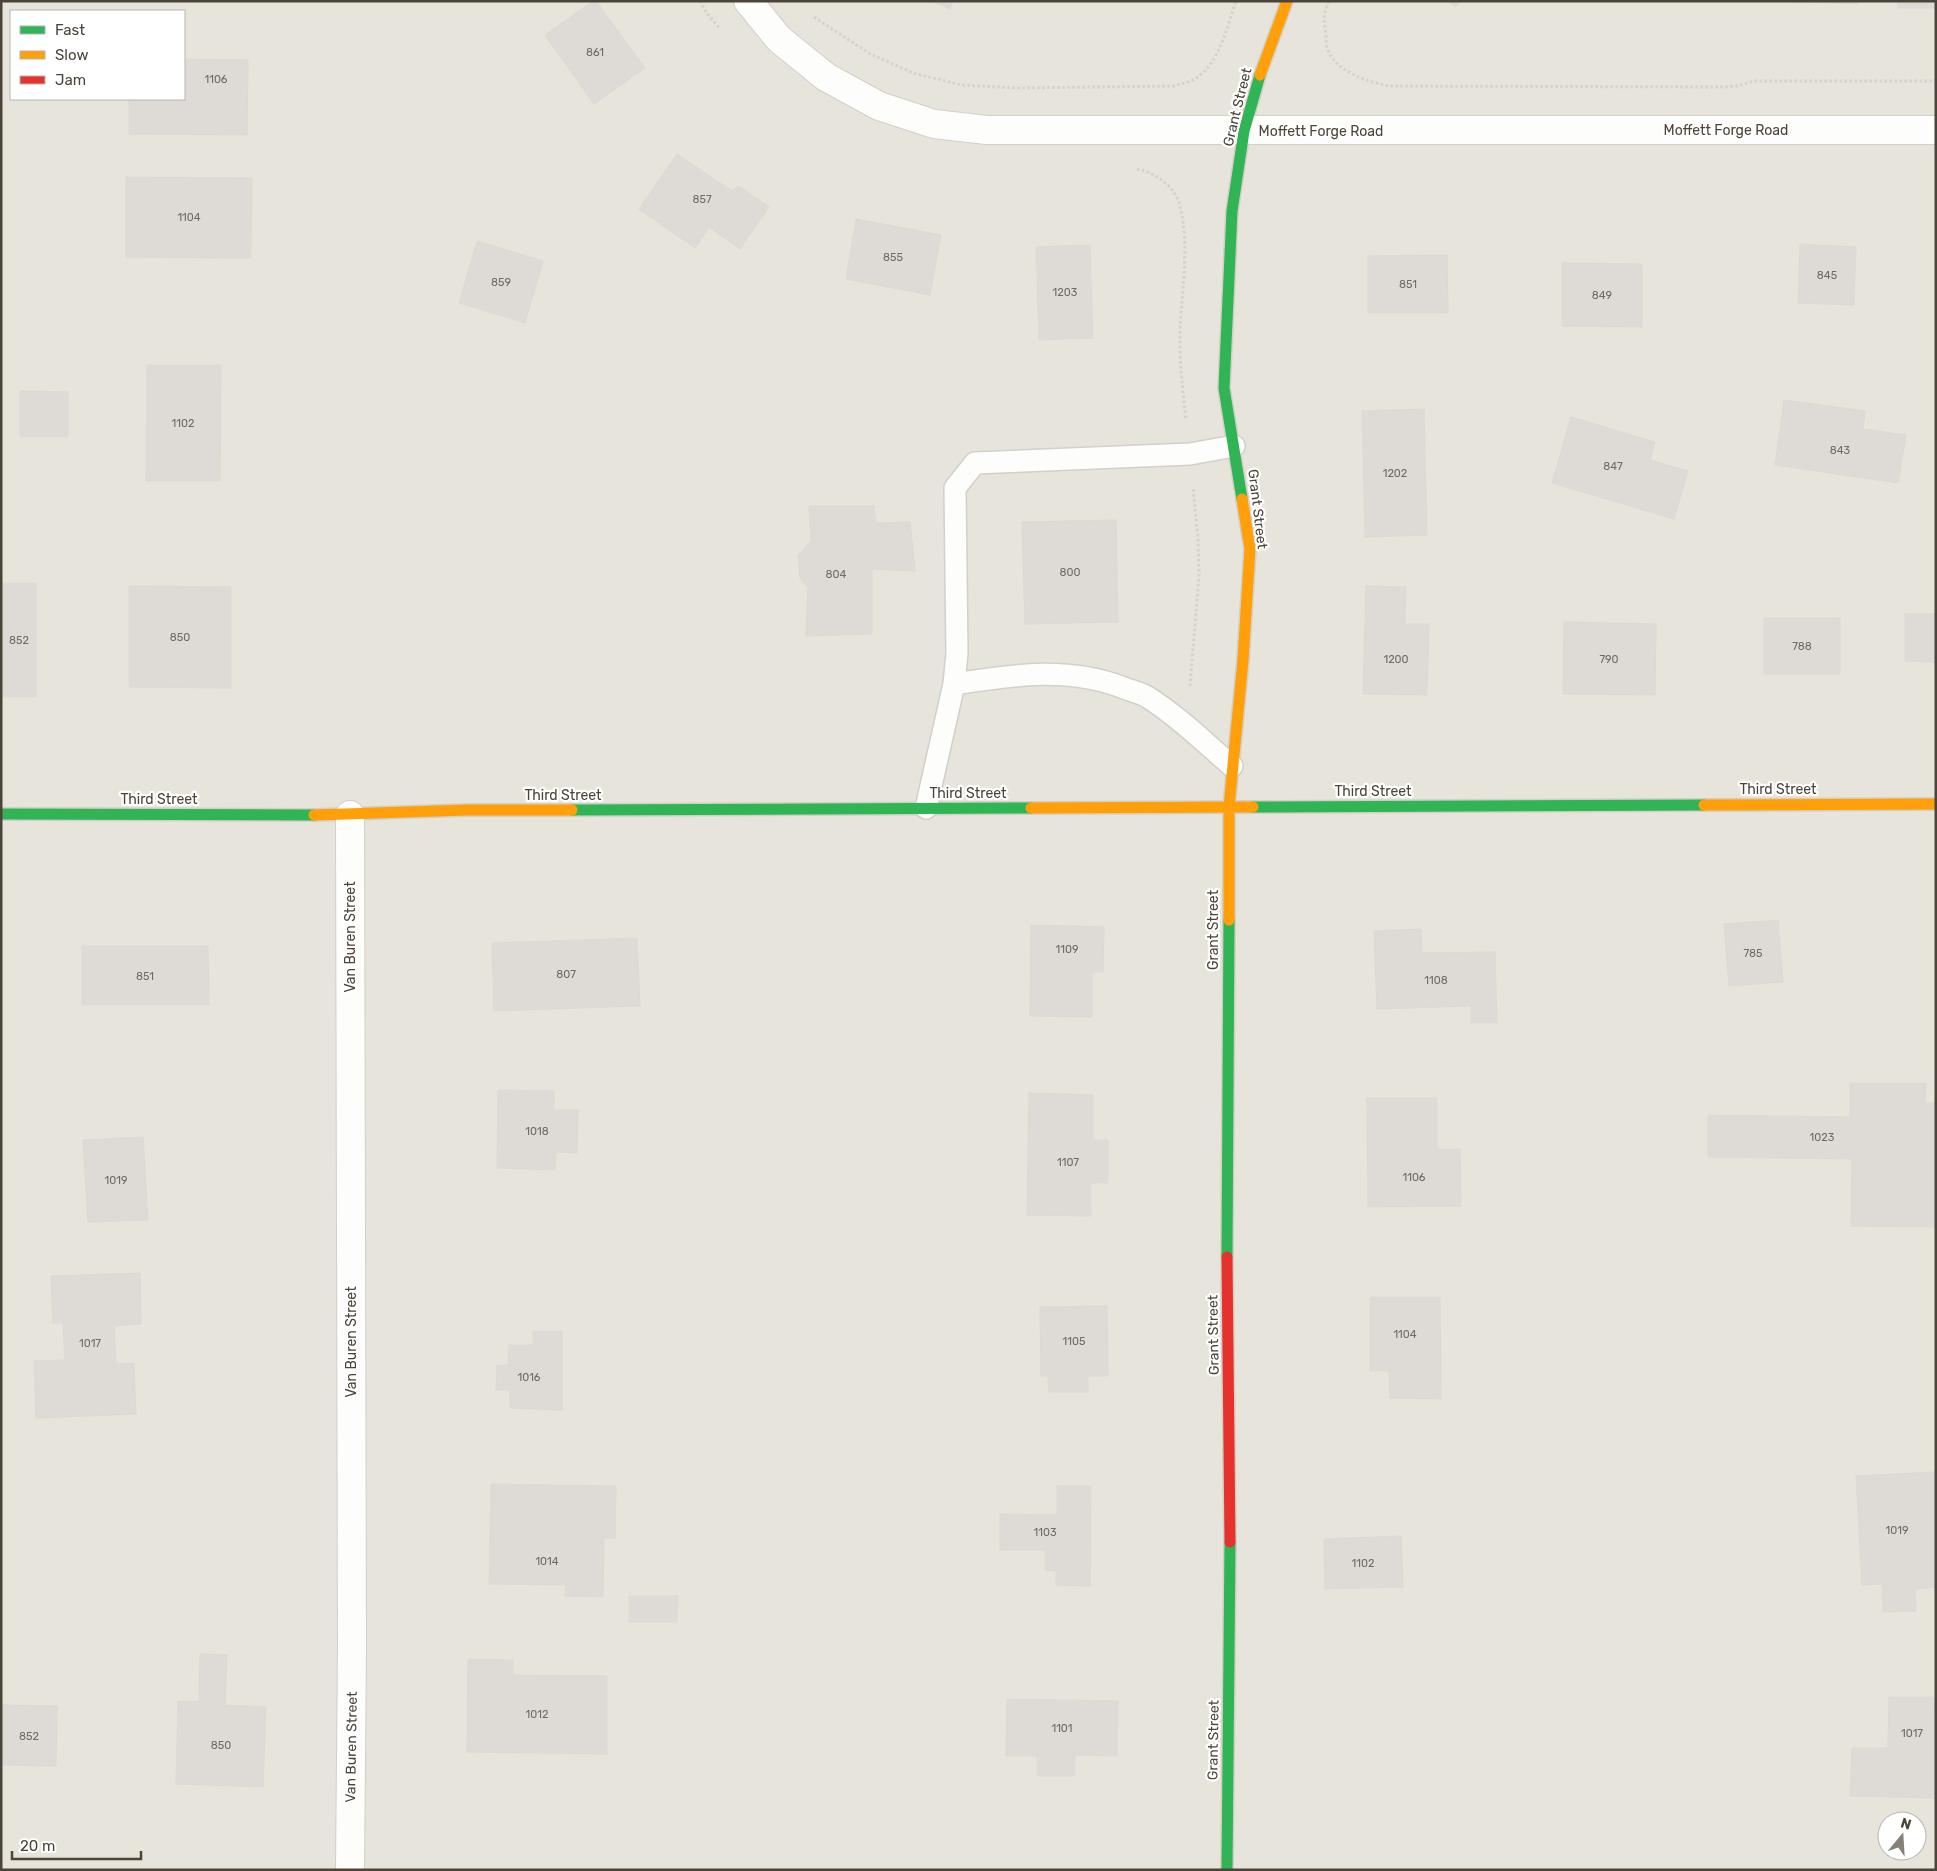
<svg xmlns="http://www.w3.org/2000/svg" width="1937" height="1871" viewBox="0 0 1937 1871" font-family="Rubik,sans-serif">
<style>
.residential{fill:#e7e4dc;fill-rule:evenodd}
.building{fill:#dedbd6;stroke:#dcd9d4}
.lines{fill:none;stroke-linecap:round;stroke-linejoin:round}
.lane-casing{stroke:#d2d0cb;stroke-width:24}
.street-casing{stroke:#d2d0cb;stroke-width:30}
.fast-casing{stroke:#d3cfc5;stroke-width:14}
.slow-casing{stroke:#d3cfc5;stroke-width:14}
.jam-casing{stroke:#d3cfc5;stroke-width:14}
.path{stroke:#d3d2cc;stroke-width:3;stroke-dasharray:2.5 2.5;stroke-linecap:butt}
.lane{stroke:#fdfdfc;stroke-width:21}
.street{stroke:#fdfdfc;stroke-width:28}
.fast{stroke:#30b455;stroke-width:11}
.slow{stroke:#ff9f0a;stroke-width:11}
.jam{stroke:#e5322d;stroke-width:11}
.labels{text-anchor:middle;stroke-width:4.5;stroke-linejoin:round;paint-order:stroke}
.number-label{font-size:11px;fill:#706a61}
.street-label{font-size:14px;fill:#4b4439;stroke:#fff}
</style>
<rect width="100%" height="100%" fill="#f4f2ee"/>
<!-- residential -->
<path class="residential" d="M1,1H1936V1870H1ZM11,11H184V99H11ZM1887,1821H1917V1851H1887Z"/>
<!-- building -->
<path class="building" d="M593,1H596L645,68L594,104L545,35Z
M932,1H953L950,9Z
M1447,1H1460L1456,7Z
M1778,1H1857V4Z
M1898,1H1936V8H1898Z
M184,59L248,60L247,135L129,134V99H184Z
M677,154L732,191L739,186L769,207L740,249L709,227L695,248L639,209Z
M126,177L252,178L251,258L126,257Z
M856,219L941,235L930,295L846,279Z
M477,241L543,261L525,323L459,303Z
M1800,244L1856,247L1854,305L1798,303Z
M1090,245L1093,338L1039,340L1036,247Z
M1447,255L1448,313H1368V256Z
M1562,263L1642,264V327L1562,326Z
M147,365H221L220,481H146Z
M20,391L68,392V437H20Z
M1784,400L1865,411L1863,429L1906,435L1898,483L1775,465Z
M1424,409L1427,535L1365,537L1362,411Z
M1571,417L1655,442L1650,460L1688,471L1674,519L1552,483Z
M809,506H874L876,523L910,522L915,571L872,569V634L806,636L808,587L800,578L798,555L811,541Z
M1116,520L1118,622L1025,624L1022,522Z
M1,583H36V697H1Z
M129,586L231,587V688L129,687Z
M1366,586L1406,587L1405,624H1429L1427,695L1363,694Z
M1905,614H1936V662L1905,661Z
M1764,618H1840V674H1764Z
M1564,622L1656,624L1655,695L1563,694Z
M1778,920L1783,982L1729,986L1724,924Z
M1031,925L1104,927L1103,972H1092V1017L1030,1016Z
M1421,929L1422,953L1495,952L1497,1023H1471V1006L1377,1009L1374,931Z
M637,938L640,1006L494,1011L492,943Z
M82,946H208L209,1005H82Z
M1850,1083H1926L1925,1103H1936V1227L1851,1226L1852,1159L1708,1157V1115L1850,1117Z
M498,1090L554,1091V1110H578L577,1153L556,1152L555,1170L497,1168Z
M1029,1093L1093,1095V1140H1108V1183H1091V1216L1027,1215Z
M1367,1098H1437V1149H1460L1461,1206L1368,1207Z
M143,1137L148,1220L88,1222L83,1140Z
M140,1273L141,1324L114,1326L116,1364L134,1363L136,1414L36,1418L34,1361L65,1360L63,1323H53L51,1276Z
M1370,1297H1440L1441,1399L1390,1398L1389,1371H1370Z
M1107,1306L1108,1376H1088V1392H1049L1048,1376H1041L1040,1307Z
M533,1331H562V1410L510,1408V1390H496L497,1365H508L509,1345H533Z
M1936,1472V1587L1915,1589L1916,1611L1883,1612L1882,1584L1862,1585L1856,1476Z
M491,1484L616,1486L615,1538H604L603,1597L565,1596L566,1585L489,1584Z
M1057,1486H1091L1090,1586L1056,1585V1571L1045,1570V1550H1000V1514L1057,1515Z
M1401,1536L1403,1587L1325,1589L1324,1539Z
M629,1596H678L677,1622H629Z
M200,1654L227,1655L225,1705L266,1707L263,1787L176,1784L178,1701L199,1702Z
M468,1659L513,1660V1675L607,1676V1754L467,1752Z
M1889,1697H1933L1936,1718V1798L1850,1796L1852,1748H1888Z
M1007,1699L1118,1701L1117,1756L1075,1755V1776H1037V1756H1006Z
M1,1705L57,1706L56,1766L1,1765Z"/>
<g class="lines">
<defs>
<path id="lane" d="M954,684C1013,675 1067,666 1124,688C1132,691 1142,693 1149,698C1179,717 1205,743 1232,766
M926,808L954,684L957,653L955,488L975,463L1190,454L1234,446"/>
<path id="street" d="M748,1L779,39L826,77L879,106L934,124L987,130H1936
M350,1870L352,1648L350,815"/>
<path id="fast" d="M1242,499L1224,388L1232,211L1244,131L1260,75
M1253,807L1704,805
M572,810L1031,808
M1,814L314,815
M1227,1257L1229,920
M1227,1870L1230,1542"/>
<path id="slow" d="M1260,75L1287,1
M1704,805L1936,804
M1031,808L1253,807
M314,815L467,810H572
M1229,920V807L1243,660L1250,549L1242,499"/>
<path id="jam" d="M1227,1257L1230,1542"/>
</defs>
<!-- lane casing -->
<use href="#lane" class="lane-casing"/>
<!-- street casing -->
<use href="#street" class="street-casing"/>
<!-- fast casing -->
<use href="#fast" class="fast-casing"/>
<!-- slow casing -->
<use href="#slow" class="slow-casing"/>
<!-- jam casing -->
<use href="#jam" class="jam-casing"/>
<!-- path -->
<path class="path" d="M700,1L706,12L720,29
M1329,1C1322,19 1324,18 1326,35C1326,39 1326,43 1327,47C1333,71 1369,83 1391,86L1723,87L1738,86L1754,81H1936
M814,17L870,54L913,73L962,85L1018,88L1174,86C1180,84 1187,83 1193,80C1220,65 1226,28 1236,1
M1137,169C1153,172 1172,184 1178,200C1192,240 1180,298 1180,340C1180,367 1183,393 1186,420
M1190,686L1199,576L1198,539L1193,488"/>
<!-- lane -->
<use href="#lane" class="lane"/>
<!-- street -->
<use href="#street" class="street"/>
<!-- fast -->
<use href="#fast" class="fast"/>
<!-- slow -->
<use href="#slow" class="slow"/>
<!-- jam -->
<use href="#jam" class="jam"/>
</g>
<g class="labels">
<!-- number labels -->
<g class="number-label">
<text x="595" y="56">861</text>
<text x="216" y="83">1106</text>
<text x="702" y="203">857</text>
<text x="189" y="221">1104</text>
<text x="893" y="261">855</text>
<text x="1827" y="279">845</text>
<text x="501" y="286">859</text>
<text x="1408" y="288">851</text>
<text x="1065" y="296">1203</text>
<text x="1602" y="299">849</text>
<text x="183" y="427">1102</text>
<text x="1840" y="454">843</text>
<text x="1613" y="470">847</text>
<text x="1395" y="477">1202</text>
<text x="1070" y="576">800</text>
<text x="836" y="578">804</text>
<text x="180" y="641">850</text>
<text x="19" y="644">852</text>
<text x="1802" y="650">788</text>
<text x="1396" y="663">1200</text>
<text x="1609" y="663">790</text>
<text x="1067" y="953">1109</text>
<text x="1753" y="957">785</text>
<text x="566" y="978">807</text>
<text x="145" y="980">851</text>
<text x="1436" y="984">1108</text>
<text x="537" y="1135">1018</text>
<text x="1822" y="1141">1023</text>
<text x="1068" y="1166">1107</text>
<text x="1414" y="1181">1106</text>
<text x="116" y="1184">1019</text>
<text x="1405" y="1338">1104</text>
<text x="1074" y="1345">1105</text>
<text x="90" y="1347">1017</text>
<text x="529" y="1381">1016</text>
<text x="1897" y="1534">1019</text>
<text x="1045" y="1536">1103</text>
<text x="547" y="1565">1014</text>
<text x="1363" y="1567">1102</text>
<text x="537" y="1718">1012</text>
<text x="1062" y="1732">1101</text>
<text x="1912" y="1737">1017</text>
<text x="29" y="1740">852</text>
<text x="221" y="1749">850</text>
</g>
<!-- street labels -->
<g class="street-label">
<text transform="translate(1237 107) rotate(-76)" y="5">Grant Street</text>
<text x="1726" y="135">Moffett Forge Road</text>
<text x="1321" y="136">Moffett Forge Road</text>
<text transform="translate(1258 509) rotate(83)" y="5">Grant Street</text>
<text x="1778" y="794">Third Street</text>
<text x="1373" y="796">Third Street</text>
<text x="968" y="798">Third Street</text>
<text x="563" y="800">Third Street</text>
<text x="159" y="804">Third Street</text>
<text transform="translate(1213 930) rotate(-90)" y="5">Grant Street</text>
<text transform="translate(350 937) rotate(-90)" y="5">Van Buren Street</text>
<text transform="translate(1213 1335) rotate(-91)" y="5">Grant Street</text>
<text transform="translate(351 1342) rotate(-90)" y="5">Van Buren Street</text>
<text transform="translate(1213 1740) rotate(-89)" y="5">Grant Street</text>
<text transform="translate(351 1747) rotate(-89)" y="5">Van Buren Street</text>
</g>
</g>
<!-- border -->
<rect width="1937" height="1871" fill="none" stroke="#4b4439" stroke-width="5"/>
<!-- legend -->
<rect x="10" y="10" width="175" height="90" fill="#ffffff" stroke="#b7b4b0"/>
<rect x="20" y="26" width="25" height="8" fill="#30b455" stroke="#b7b4b0"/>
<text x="55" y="35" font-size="15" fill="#4b4439">Fast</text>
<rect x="20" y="51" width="25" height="8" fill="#ff9f0a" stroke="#b7b4b0"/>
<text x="55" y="60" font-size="15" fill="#4b4439">Slow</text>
<rect x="20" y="76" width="25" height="8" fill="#e5322d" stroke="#b7b4b0"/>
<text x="55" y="85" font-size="15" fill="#4b4439">Jam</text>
<!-- north arrow -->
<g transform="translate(1902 1836) rotate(18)"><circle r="24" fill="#ffffff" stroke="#b7b4b0"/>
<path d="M0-4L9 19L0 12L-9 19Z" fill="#868178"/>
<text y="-8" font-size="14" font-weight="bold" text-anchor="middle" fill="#4b4439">N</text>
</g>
<!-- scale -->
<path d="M12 1851v8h129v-8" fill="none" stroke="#4b4439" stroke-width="2.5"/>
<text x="20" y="1851" font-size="15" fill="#4b4439" stroke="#ffffff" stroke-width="4" paint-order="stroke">20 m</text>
</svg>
